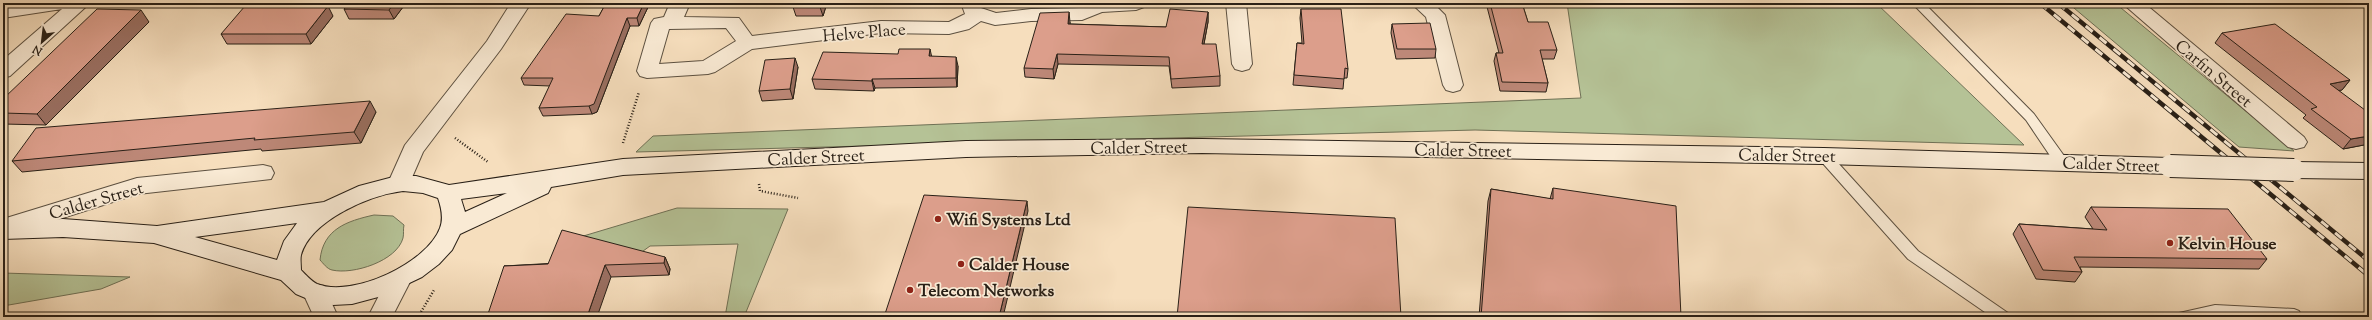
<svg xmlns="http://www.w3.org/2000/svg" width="2372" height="320" viewBox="0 0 2372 320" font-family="'Sorts Mill Goudy',serif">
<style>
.green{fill:#b5c296;stroke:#6f7156}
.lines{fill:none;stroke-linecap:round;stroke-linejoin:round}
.service-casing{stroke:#5c5040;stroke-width:2}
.minor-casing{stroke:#5c5040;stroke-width:2}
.tertiary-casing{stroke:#5c5040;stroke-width:2}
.secondary-casing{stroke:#292017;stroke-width:2}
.path{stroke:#292017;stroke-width:2.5;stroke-dasharray:1 2;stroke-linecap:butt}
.service{fill:#f9ead4;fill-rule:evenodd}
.minor{fill:#f9ead4;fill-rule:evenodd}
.tertiary{fill:#f9ead4;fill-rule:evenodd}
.secondary{fill:#f9ead4;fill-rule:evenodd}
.rail-casing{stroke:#292017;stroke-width:4.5}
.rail{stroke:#f9ead4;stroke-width:3;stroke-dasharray:9;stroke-linecap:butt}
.secondary-bridge-casing{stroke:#292017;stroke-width:24;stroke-linecap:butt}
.secondary-bridge{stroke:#f9ead4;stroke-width:22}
.wall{fill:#bd8878;stroke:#292017}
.shaded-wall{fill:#9a6f61;stroke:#292017}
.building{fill:#dc9e8b;stroke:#292017}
.poi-dot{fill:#8f2418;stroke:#f9ead4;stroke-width:1.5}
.labels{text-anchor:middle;stroke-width:3.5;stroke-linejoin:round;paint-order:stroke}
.street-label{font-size:17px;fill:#292017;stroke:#f9ead4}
.poi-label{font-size:17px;font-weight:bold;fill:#292017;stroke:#f9ead4;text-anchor:start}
</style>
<rect width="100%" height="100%" fill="#f6debd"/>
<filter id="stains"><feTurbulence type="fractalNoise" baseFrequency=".005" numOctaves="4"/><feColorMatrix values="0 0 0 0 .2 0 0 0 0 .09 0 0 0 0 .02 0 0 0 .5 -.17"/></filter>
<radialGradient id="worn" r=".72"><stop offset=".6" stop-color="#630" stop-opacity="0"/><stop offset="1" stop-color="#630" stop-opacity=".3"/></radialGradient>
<!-- green -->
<path class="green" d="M1567,3H1876L2024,145L1475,130L636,152L653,136L1581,98Z
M2068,3H2115L2294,151L2239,147Z
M677,208L788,209L744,317H725L738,244L650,246L639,254L580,237Z
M374,215L393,216L404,225C403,229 404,234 403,238C397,261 353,275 332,270C327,269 323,263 320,260C323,229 347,221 374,215Z
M3,273L130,277L101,289L3,306Z"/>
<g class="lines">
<defs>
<path id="service" d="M1912,3H1924L2034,114L2067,160L2069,163L2067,166H2057L2026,120Z
M1824,152L1829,153L1918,251L2008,313L2010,317H1992L1908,259L1819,159L1818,156Z
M2215,305L2294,309L2299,311L2301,315L2300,317H2177L2179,313Z"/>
<path id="minor" d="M24,3H90L10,76L3,78V60L62,9L3,18V6Z
M670,3H690L684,17L739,18L752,36L881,21L949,22L965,14L961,3H979L981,8L996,13L1031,9L1079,8L1090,3H1147L1144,7L1136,10L1102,12L1082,20L1031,21L995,25L981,21L969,29L949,34L881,33L752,49L715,72L708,74L647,78L640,76L637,71L651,23L654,19L664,17ZM726,28L736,41L703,61L659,64L669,29Z
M1226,3H1246L1252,64L1249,69L1242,71L1235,69L1232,64Z
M1411,3H1433L1445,15L1463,85L1460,90L1453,92L1446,90L1443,85L1426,17Z
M2122,3H2144L2304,137L2307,142L2304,147L2296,149L2288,147Z
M263,165L271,167L274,173L271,179L138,194L3,237V219L137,178Z"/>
<path id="tertiary" d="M511,3H531L501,49L423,152L407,189L399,191L391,189L388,183L405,145L487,41Z
M399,271L408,274L411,280L392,317H368L390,274Z
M315,284L324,286L338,317H314L303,293L306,286Z"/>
<path id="secondary" d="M1202,139L1824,148L2170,158L2178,161L2181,166L2178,171L2170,174L1824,164L1202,153L966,157L623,175L551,187L548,193L460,234L452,250L439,264L422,277L382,296L352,304L333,305L315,302L296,294L281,280L154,243L63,237L3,239V221L63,219L157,226L324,202L359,186L397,176H416L449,185L623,159L966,141ZM403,191L423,193L438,198C441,207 444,218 440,228C427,263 353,298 317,284C311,281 306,275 301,270C301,265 300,259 301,255C311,220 370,195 403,191ZM507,193L465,212L461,199ZM297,223L284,241L277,260L195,237Z
M2294,162L2369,163V179L2294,178L2286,175L2283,170L2286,165Z"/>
</defs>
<!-- service casing -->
<use href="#service" class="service-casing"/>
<!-- minor casing -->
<use href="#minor" class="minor-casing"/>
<!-- tertiary casing -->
<use href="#tertiary" class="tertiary-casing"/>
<!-- secondary casing -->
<use href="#secondary" class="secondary-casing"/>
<!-- path -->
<path class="path" d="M455,138L488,162
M623,143L639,92
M759,184L760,191L798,198
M418,317L434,290"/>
<!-- service -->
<use href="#service" class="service"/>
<!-- minor -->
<use href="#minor" class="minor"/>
<!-- tertiary -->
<use href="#tertiary" class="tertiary"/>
<!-- secondary -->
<use href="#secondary" class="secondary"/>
<defs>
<path id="rail" d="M2040,3L2369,276
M2058,3L2369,261"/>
</defs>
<!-- rail casing -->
<use href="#rail" class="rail-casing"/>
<!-- rail -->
<use href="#rail" class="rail"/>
<defs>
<path id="secondary-bridge" d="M2170,166L2294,170"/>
</defs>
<!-- secondary-bridge casing -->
<use href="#secondary-bridge" class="secondary-bridge-casing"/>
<!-- secondary-bridge -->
<use href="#secondary-bridge" class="secondary-bridge"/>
</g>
<!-- wall -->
<path class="wall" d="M406,3L394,19H349L344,9Z
M606,3H650L639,26H630L597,112L592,114L543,116L539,108L550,86L524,85L521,78L599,16Z
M827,3L823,16H796L793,7Z
M1044,3H1072V7H1045Z
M1486,3H1522L1528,22L1557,50L1554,59H1542L1548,83L1546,92L1500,91L1494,61L1496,53H1499Z
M1301,9L1348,69L1347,78H1344L1343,89L1293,85L1297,43H1302L1300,18Z
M1208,12V22L1204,44L1220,76V86L1172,88L1169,66L1058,64L1054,79L1025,77L1024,68L1070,22V24L1166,27Z
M333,16L311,44H227L221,34Z
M149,22L46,125L3,124V99Z
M1392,24L1436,49L1435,58L1396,59L1391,33Z
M2222,33L2350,80L2342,90H2339L2369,144L2343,149L2303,118L2306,115L2215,43Z
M931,56L958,66L957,87L875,88L874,91L815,89L812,79Z
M798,67L793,99L762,101L759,91Z
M376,112L361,143L262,151L261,149L22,172L12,161Z
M1553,188L1681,317H1479L1488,201L1491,189L1550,199Z
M2091,207L2267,259L2259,269L2080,267L2082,272L2075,282L2036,279L2013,234L2019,224L2093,229L2085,217Z
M665,257L670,269L669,275L611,277L504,266Z"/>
<!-- shaded-wall -->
<path class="shaded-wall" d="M394,3H406L394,19L389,10Z
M644,3H650L639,26L637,18Z
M821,3H827L823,16L820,7Z
M328,6L333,16L311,44L306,34Z
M141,10L149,22L46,125L37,114Z
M1069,12L1070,22L1069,34L1068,24Z
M1208,12V22L1202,54V44Z
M627,18L630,26L597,112L592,114L589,106Z
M930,49L932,58L929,56Z
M1057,54L1058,64L1054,79L1053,69Z
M956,57L958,66L957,87L956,78Z
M795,58L798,67L793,99L790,89Z
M872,79L875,88L874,91L872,81Z
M2350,80L2342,90L2322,93L2330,84Z
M370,101L376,112L361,143L354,132Z
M2369,136V144L2343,149L2351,139Z
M1027,201L1028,211L1003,317H999Z
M665,257L670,269L669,275L664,263Z
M605,265L611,277L597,317H587Z"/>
<!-- building -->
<path class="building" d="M349,3H394L389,10L344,9Z
M606,3H644L637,18H627L594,104L589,106L539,108L553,78H521L566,14L599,16Z
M794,3H821L820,7H793Z
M1490,3H1522L1528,22H1548L1557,50H1540L1548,83L1502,82L1496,53H1503Z
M245,6H328L306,34H221Z
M97,9L141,10L37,114L3,113V99Z
M1170,9L1208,12L1202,44H1216L1220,76L1171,79L1169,57L1057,54L1053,69L1024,68L1040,13L1069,12L1068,24L1166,27Z
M1301,9H1341L1348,69L1345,68L1344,79L1294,75L1297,43L1304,44Z
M1430,23L1436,49H1397L1392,24Z
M2275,24L2350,80L2330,84L2369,113V136L2351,139L2311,109L2317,107L2222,33Z
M899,49H930L929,56L956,57V78L872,79V81L812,79L823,52L898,54Z
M795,58L790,89L759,91L765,60Z
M370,101L354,132L254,140L255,138L12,161L36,128Z
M1553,188L1676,206L1681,317H1562L1539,313V317H1481L1491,189L1553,199Z
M924,195L1027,201L999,317H884Z
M1188,207L1395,218L1401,317H1177Z
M2091,207L2228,209L2267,259L2074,257L2082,272L2043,270L2019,224L2107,230Z
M562,230L665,257L664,263L605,265L587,317H487L504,266L548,264Z"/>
<!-- markers -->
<g class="poi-dot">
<circle cx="938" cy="219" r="4"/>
<circle cx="2170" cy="243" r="4"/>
<circle cx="961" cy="264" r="4"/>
<circle cx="910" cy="290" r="4"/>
</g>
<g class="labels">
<!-- street labels -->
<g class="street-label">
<text transform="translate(864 32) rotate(-5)" y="6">Helve Place</text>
<text transform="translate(2214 73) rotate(40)" y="6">Carfin Street</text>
<text transform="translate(1139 147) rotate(-1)" y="6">Calder Street</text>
<text transform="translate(1463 150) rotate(1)" y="6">Calder Street</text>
<text transform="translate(1787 155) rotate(1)" y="6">Calder Street</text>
<text transform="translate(816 157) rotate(-3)" y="6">Calder Street</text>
<text transform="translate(2111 164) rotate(2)" y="6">Calder Street</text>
<text transform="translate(96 200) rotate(-16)" y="6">Calder Street</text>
</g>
<!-- poi labels -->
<g class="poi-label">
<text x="946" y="225">Wifi Systems Ltd</text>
<text x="2178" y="249">Kelvin House</text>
<text x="969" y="270">Calder House</text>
<text x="918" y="296">Telecom Networks</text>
</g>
</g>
<!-- margin -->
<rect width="2372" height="320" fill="none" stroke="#f6debd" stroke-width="16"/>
<rect x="4" y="4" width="2364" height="312" fill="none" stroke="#292017" stroke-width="2"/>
<rect x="8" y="8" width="2356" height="304" fill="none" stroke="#292017"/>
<!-- north arrow -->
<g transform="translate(42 42) rotate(208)" stroke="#f9ead4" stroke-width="3" paint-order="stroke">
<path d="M0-3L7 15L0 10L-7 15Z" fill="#292017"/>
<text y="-6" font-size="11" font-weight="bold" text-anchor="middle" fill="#292017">N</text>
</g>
<rect width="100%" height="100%" filter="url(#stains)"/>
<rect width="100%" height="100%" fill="url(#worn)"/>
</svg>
